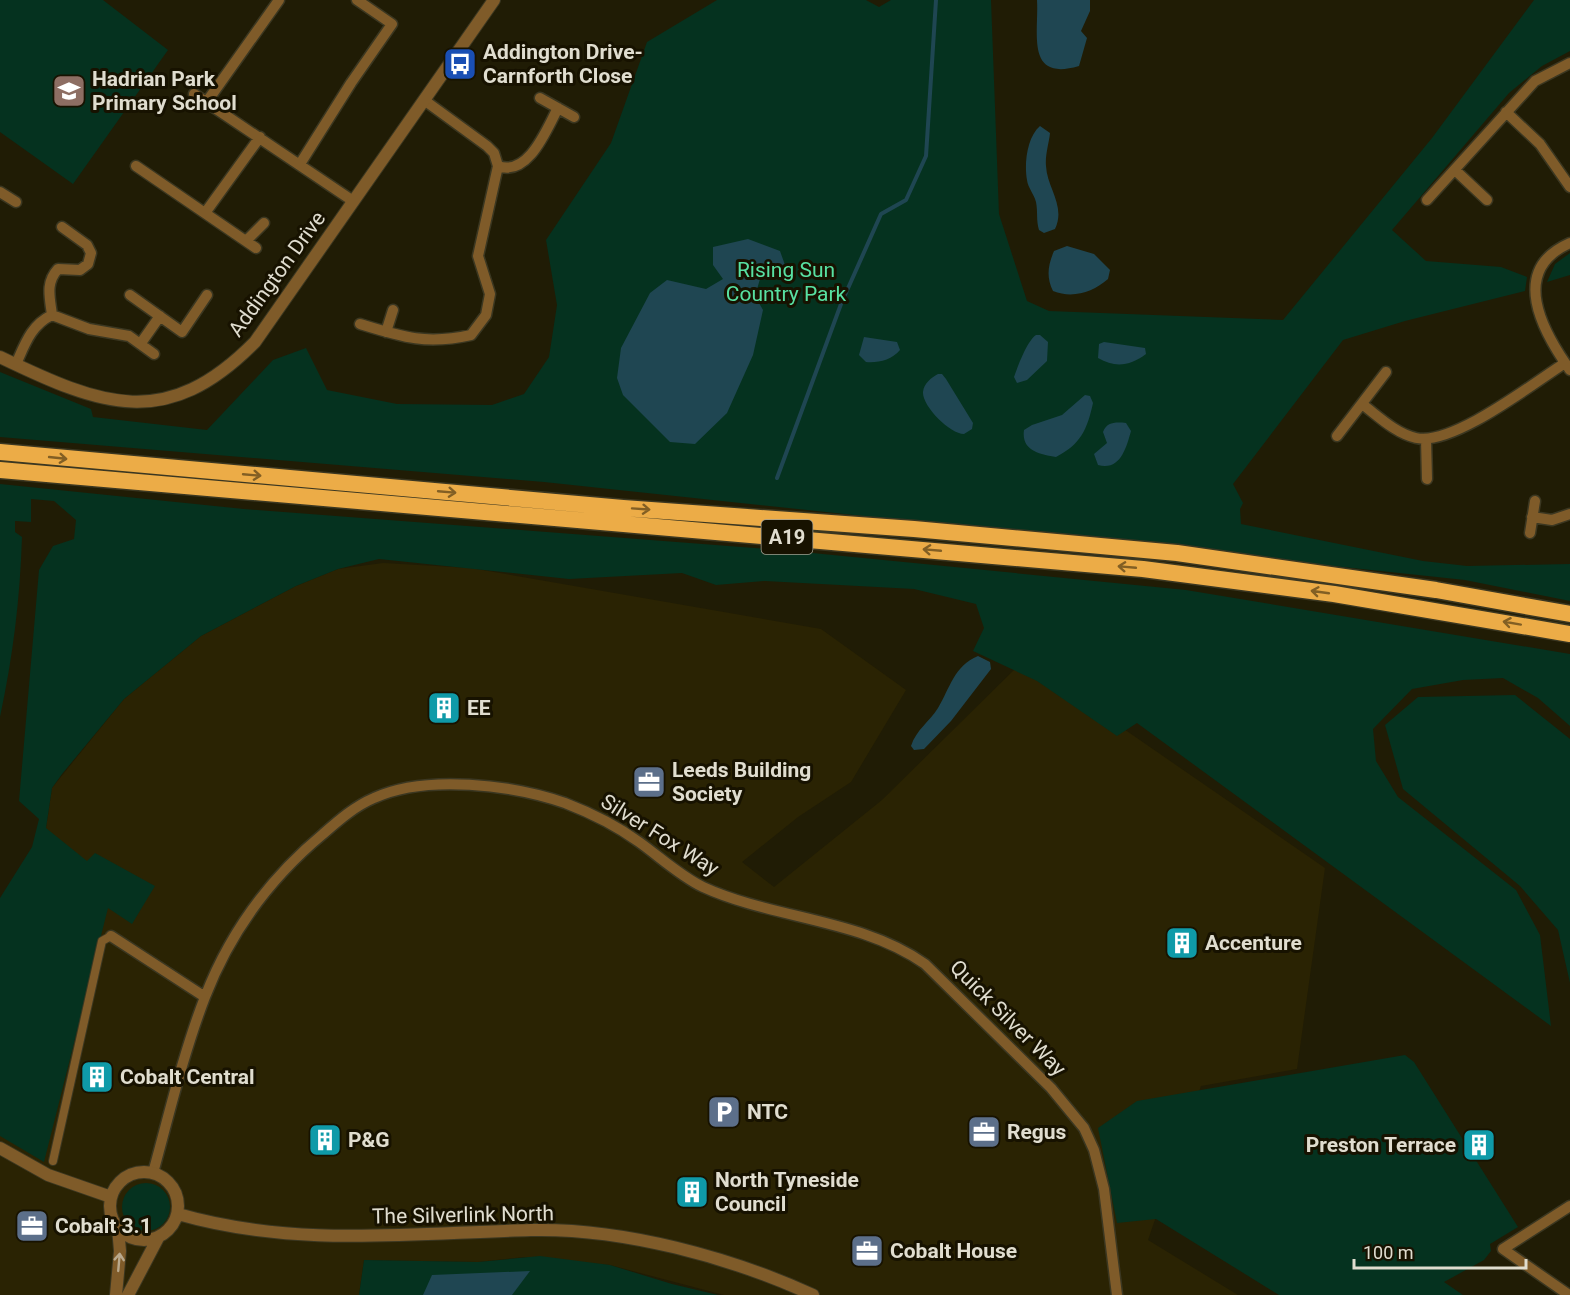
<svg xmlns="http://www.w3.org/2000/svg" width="1570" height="1295" viewBox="0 0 1570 1295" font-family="Roboto,sans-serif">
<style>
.built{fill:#2a2303}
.green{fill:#05321f}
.water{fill:#1f4652}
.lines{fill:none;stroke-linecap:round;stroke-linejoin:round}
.stream{stroke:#1f4652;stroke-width:4}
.pedestrian-casing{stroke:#3b3721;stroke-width:10}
.minor-casing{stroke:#3b3721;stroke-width:13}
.tertiary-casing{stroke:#3b3721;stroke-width:14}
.trunk-casing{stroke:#3b3721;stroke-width:19}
.pedestrian{stroke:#7f5b29;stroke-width:8}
.minor{stroke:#7f5b29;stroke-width:10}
.tertiary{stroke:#7f5b29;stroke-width:12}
.trunk{stroke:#ecac47;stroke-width:16}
.oneway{stroke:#825f24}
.oneway2{stroke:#b9a98d}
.labels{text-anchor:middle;stroke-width:6;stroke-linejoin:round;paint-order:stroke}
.shield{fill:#171200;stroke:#a4a091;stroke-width:1.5}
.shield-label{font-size:20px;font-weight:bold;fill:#e0ddcf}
.poi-label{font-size:21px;font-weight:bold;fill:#e0ddcf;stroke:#171200;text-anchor:start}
.park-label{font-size:21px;fill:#58e1a2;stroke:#171200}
.street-label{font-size:21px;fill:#e0ddcf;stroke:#171200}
</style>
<rect width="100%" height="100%" fill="#201c05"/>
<!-- built -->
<path class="built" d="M383,563L471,568L821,629L906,690L851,782L798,817L742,862L774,887L882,800L1017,667L1040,671L1325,868L1297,1069L1201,1086L1148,1240L1238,1295H724L610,1265L524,1257L478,1262L364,1260L359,1295H0V1009L46,828L52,788L124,699L201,636L296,586L338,569Z"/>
<!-- green -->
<path class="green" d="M0,0H103L168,50L73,184L0,132Z
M717,0H866L879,7L891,0H991L999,214L1027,301L1049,311L1283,320L1432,138L1534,0H1570V51L1542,66L1509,93L1392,230L1426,261L1501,267L1527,277L1525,291L1405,321L1343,340L1233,484L1243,503L1240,509L1241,524L1423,561L1467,566L1570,564V601L1465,580L544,482L0,437V372L91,409L93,417L207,430L273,360L306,348L327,390L397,404L492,405L524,394L549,357L557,305L546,240L611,143L647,42Z
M1570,253V275L1547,282L1555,264Z
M0,484L244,509L782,550L1186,590L1570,654V726L1538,698L1503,678L1463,680L1412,689L1373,729L1376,761L1398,797L1516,890L1540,935L1551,1026L1137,723L1117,736L1037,681L973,651L984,628L976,604L914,589L765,581L716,585L682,573L569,579L379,559L338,569L296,586L201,636L124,699L62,774L52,788L46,828L87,861L95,853L155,886L132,924L108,908L44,1162L0,1136V898L32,847L39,819L19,801L39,570L53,546L74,539L76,520L54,501L31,499V522L15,521V532L22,537C20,600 13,656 0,717Z
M1515,695L1570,739V983L1558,930L1520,886L1403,789L1385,725L1418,697Z
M1405,1055L1414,1062L1518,1227L1490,1244L1491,1251L1484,1260L1444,1282L1463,1295H1279L1156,1219L1117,1223L1098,1128L1137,1101Z
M122 1207a24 24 0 1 1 48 0a24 24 0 1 1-48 0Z
M540,1256L610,1265L672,1284L718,1295H359L364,1260L478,1262Z"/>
<!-- water -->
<path class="water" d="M1037,0H1090V11L1081,31L1087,38L1079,66C1025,82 1039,33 1037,0Z
M1040,126L1050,133C1049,143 1045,155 1046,166C1047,188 1066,206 1055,229L1044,233L1039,230C1036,220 1038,212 1036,202C1034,194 1028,188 1027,180C1024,164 1027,137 1040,126Z
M748,239L780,251L785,265L776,272L760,279L755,296L763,310L753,355L727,413L695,444L670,442L623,395L617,378L621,348L650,293L667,280L706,289L723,279L713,265V247Z
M1067,246L1094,254L1110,270L1108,279C1093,292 1073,299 1053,291C1046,277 1048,265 1054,251Z
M1036,335H1040L1048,342L1047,361L1027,380L1017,383L1014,377C1018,366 1027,341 1036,335Z
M864,337L897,342L900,350C892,360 878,363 866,362L859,355Z
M1104,342L1145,348L1146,354C1130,366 1115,368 1098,358L1099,344Z
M938,374H942L946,379L973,423L972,429L964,434C950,434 922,406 923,392C924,383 931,378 938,374Z
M1085,395L1090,396L1093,403C1087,430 1081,444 1056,457C1040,454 1021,451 1024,430L1032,425L1062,415Z
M1126,423L1131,431C1126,449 1120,471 1098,465L1094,454L1107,443L1103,432C1107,422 1115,422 1126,423Z
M978,656L990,662L991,669L951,721L924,749L914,750L911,746C916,730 930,721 938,708C950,688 954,666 978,656Z
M530,1271L512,1295H423L432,1275Z"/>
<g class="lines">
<!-- stream -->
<path class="stream" d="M777,478L841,304L881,214L906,200L926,156L936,0"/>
<defs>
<path id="pedestrian" d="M53,1161L102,941L111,936"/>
<path id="minor" d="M194,94L353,201
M540,98L574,117
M206,103L279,0
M1506,112L1540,144L1570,187
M300,164L351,83L392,24L357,0
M136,166L256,248
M498,166C529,177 547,128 558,108
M1455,170L1487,200
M0,192L16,202
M1427,200L1535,81L1570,63
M205,213L260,137
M246,241L264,223
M1570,243C1508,270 1543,332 1570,370
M130,295L182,332L207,295
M52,315C50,298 45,283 58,269L80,270L88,264L91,253L87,245L62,227
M360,324C402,337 426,345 471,335L486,315L490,294L478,256L498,166L494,153L487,146L424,100
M386,332L393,310
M141,343L160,316
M16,364C25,344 31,325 52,315L89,329L129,336L154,354
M1362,404C1378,416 1395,433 1416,438C1453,446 1532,384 1565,363
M1337,436L1386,372
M1426,439L1427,479
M1532,517L1552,520L1570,514
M1530,533L1535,501
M111,936L205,997
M153,1173C169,1115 183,1054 205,997C230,932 270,878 323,834C339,820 355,806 374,798C426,774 513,785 565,803C591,813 617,826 639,842C660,857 680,876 703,887C773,919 862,919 925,964L1051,1088L1084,1128L1094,1150L1104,1189L1117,1295
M1569,1295L1503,1249L1570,1206"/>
<path id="tertiary" d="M0,357C102,406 166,432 255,342L494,0
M0,1148L48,1175L111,1197
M110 1206a34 34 0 1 1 68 0a34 34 0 1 1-68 0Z
M178,1214C296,1248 410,1233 531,1230C623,1228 730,1257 813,1295
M116,1295L120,1251L118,1228
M128,1295L158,1238"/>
<path id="trunk" d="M0,452L623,508L914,529L1177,553L1436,590L1570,614
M0,470L1143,569L1334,594L1570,634"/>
</defs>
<!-- pedestrian casing -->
<use href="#pedestrian" class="pedestrian-casing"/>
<!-- minor casing -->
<use href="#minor" class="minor-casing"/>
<!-- tertiary casing -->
<use href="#tertiary" class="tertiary-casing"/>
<!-- trunk casing -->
<use href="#trunk" class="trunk-casing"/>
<!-- pedestrian -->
<use href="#pedestrian" class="pedestrian"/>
<!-- minor -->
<use href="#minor" class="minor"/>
<!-- tertiary -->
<use href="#tertiary" class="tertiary"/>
<!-- trunk -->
<use href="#trunk" class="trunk"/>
</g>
<!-- one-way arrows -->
<defs><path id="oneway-shaft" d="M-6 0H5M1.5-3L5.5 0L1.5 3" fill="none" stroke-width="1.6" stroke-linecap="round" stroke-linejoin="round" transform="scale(1.5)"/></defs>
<g class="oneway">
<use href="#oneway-shaft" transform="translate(58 458) rotate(6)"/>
<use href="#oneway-shaft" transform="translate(252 475) rotate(5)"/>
<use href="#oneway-shaft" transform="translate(447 492) rotate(5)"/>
<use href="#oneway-shaft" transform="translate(641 509) rotate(4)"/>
<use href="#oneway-shaft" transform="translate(932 550) rotate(-175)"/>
<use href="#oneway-shaft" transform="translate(1127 567) rotate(-175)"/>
<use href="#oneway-shaft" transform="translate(1320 592) rotate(-172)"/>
<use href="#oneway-shaft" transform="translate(1512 623) rotate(-170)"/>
</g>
<use class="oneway2" href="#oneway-shaft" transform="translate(119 1262) rotate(-85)"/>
<!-- icons -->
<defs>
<symbol id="bus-square" viewBox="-11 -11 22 22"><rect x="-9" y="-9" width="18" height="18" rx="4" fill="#1a4fb4" stroke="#171200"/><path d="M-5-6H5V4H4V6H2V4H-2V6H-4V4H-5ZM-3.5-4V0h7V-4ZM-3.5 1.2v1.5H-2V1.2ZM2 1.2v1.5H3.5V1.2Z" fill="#fff"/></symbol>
<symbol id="school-square" viewBox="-11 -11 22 22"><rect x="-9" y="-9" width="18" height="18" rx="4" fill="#8d6e63" stroke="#171200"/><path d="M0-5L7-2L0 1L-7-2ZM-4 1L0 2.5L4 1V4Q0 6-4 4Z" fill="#fff"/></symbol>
<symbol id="building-square" viewBox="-11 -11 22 22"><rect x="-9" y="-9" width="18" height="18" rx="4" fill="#0f9aa8" stroke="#171200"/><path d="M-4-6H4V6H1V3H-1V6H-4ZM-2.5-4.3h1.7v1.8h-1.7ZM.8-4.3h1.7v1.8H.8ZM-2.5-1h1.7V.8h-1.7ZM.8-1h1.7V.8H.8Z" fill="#fff"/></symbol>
<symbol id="office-square" viewBox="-11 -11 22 22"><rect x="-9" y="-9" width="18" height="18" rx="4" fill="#5c6f8a" stroke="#171200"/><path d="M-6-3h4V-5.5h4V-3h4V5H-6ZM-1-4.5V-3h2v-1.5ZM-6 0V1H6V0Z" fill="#fff"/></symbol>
<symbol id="parking-square" viewBox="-11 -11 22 22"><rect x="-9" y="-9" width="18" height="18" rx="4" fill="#5c6f8a" stroke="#171200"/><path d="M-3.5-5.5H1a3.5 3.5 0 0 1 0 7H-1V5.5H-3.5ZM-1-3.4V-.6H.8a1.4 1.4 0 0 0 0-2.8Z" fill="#fff"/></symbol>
</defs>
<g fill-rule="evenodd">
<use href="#bus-square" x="441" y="45" width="38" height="38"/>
<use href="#school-square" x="50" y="72" width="38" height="38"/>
<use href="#building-square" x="425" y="689" width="38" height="38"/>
<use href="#office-square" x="630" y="763" width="38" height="38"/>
<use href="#building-square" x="1163" y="924" width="38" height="38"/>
<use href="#building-square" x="78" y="1058" width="38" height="38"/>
<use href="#parking-square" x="705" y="1093" width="38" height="38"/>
<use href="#office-square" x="965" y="1113" width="38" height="38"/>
<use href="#building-square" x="306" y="1121" width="38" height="38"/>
<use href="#building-square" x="1460" y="1126" width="38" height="38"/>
<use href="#building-square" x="673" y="1173" width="38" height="38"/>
<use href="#office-square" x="13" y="1207" width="38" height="38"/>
<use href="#office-square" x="848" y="1232" width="38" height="38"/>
</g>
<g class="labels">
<!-- shield labels -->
<rect class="shield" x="761.5" y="520" width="51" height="34" rx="4.5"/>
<g class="shield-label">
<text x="787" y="544">A19</text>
</g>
<!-- poi labels -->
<g class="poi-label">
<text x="483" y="59">Addington Drive-<tspan x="483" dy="24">Carnforth Close</tspan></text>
<text x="92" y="86">Hadrian Park<tspan x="92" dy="24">Primary School</tspan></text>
<text x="467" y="715">EE</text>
<text x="672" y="777">Leeds Building<tspan x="672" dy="24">Society</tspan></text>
<text x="1205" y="950">Accenture</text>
<text x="120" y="1084">Cobalt Central</text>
<text x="747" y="1119">NTC</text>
<text x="1007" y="1139">Regus</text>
<text x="348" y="1147">P&amp;G</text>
<text x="1456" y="1152" text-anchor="end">Preston Terrace</text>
<text x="715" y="1187">North Tyneside<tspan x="715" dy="24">Council</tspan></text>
<text x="55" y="1233">Cobalt 3.1</text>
<text x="890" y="1258">Cobalt House</text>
</g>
<!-- park labels -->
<g class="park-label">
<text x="786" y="277">Rising Sun<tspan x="786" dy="24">Country Park</tspan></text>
</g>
<!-- street labels -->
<g class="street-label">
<text transform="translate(277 274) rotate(-54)" y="7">Addington Drive</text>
<text transform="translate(660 835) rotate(32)" y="7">Silver Fox Way</text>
<text transform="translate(1008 1018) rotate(45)" y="7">Quick Silver Way</text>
<text transform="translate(463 1215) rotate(-1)" y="7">The Silverlink North</text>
</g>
</g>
<!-- scale -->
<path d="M1354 1259v9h172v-9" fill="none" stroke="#e0ddcf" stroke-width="3"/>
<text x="1363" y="1259" font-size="18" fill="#e0ddcf" stroke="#171200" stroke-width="4.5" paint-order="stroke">100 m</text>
</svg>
